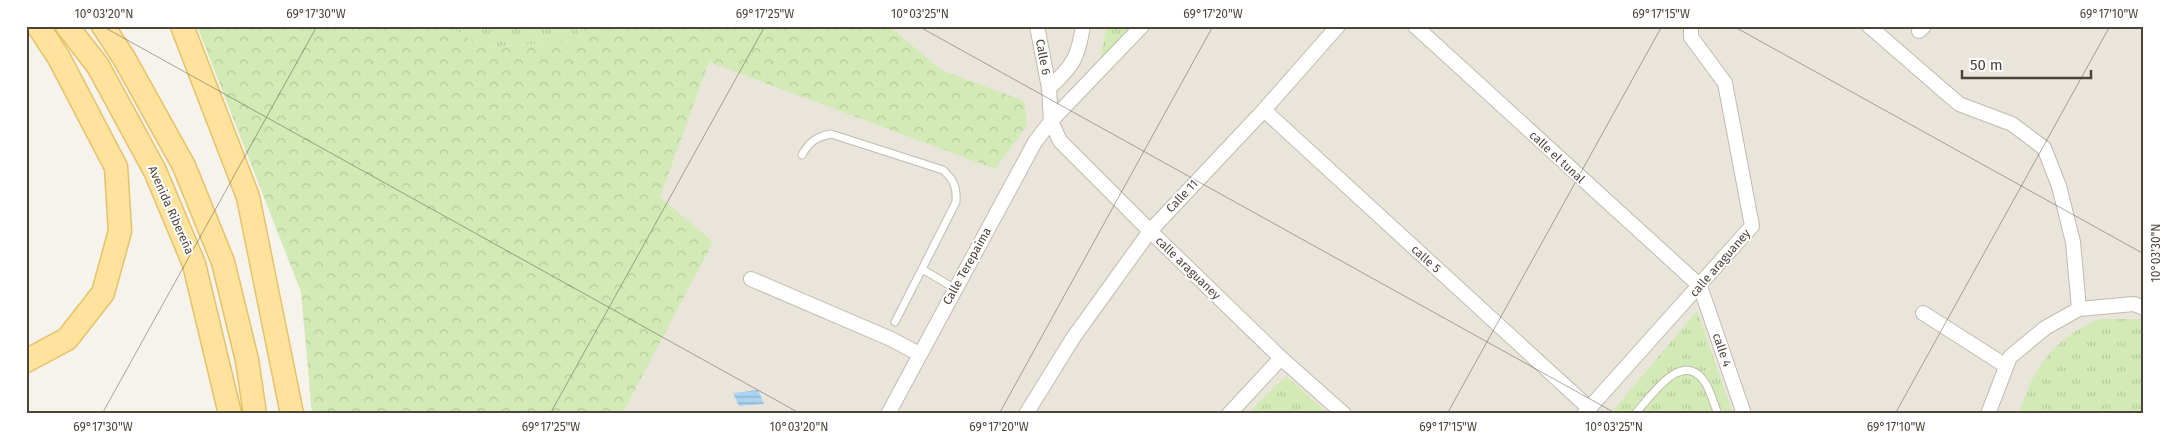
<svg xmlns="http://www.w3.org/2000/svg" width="2170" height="440" viewBox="0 0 2170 440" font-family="'Fira Sans',sans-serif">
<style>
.residential{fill:#eae5da}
.grass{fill:url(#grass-tufts)}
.forest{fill:url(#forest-crowns)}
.water{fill:url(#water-rules)}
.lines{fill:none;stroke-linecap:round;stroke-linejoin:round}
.lane-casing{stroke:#c2bbae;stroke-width:9}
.street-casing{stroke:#c2bbae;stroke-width:16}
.primary-casing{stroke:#e6c16a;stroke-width:25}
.lane{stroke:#fff;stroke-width:7}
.street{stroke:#fff;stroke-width:14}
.primary{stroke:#ffe39c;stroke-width:22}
.ticks{fill:none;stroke:#4b4439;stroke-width:1;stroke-opacity:0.45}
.labels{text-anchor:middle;stroke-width:4;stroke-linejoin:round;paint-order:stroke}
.street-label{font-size:12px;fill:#4b4439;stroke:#fff}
.neatline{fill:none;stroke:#4b4439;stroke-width:2}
.ticks-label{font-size:12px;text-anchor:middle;fill:#4b4439}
</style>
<defs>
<pattern id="grass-tufts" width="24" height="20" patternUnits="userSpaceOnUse" patternTransform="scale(1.25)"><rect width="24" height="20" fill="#d2eab5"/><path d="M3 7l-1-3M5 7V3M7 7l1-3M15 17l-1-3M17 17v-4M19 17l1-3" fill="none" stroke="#b6ca9c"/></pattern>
<pattern id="forest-crowns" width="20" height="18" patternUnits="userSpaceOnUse" patternTransform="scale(1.25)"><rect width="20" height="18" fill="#d2eab5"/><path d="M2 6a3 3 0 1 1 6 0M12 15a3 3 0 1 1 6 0" fill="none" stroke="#b6ca9c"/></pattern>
<pattern id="water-rules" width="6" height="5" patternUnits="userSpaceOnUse" patternTransform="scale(1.25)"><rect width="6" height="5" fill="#a9d4f2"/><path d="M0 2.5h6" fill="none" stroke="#8caec5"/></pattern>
</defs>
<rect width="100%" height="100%" fill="#f6f3ec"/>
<!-- residential -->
<path class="residential" d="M675,26H2144V414H582Z"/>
<!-- grass -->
<path class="grass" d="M448,26H580L578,41L484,47Z
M1107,26H1131L1100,60Z
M1697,311L1733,414H1610Z
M2099,319H2144V414H2019C2033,366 2054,339 2099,319Z
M1286,376L1328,414H1247Z"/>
<!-- forest -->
<path class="forest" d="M197,26H448L484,47L577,41L580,26H889L941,70L1024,101L1027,125L995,169L709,62L660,197L713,242L622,414H312L301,292Z"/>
<!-- water -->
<path class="water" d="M758,390L764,404L739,406L733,393Z"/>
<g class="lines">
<defs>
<path id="lane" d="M802,155C809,142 816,137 831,134L943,170C954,180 957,187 956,202L922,269L954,288
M895,322L922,269
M1635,414C1652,395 1683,347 1706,384C1711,393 1714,404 1718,414"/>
<path id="street" d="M1037,26L1049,88L1051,121L1060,141L1150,231L1264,110L1338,26
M1415,26L1700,286L1744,414
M1869,26L1959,104L2012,124L2044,148L2059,186L2073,242L2079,309
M1919,31L1924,26
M1049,88C1073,66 1078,58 1083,26
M1264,110L1589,408
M751,279L891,339L919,354
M1923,313L2006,366
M888,414L1035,142L1051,121L1142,26
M1026,414L1073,338L1150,231L1281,358L1344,414
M1229,414L1281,358
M1584,414L1752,226L1725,83L1691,37V26
M1988,414L2010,357L2045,328L2079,309L2134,304L2144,308"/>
<path id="primary" d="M67,26L98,66L155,171L194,264L230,414
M103,26L124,58L184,166L223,262L247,360L255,414
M182,26L248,197L292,414
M26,361L67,339L103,293L120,231L116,167L59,58L38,26"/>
</defs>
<!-- lane casing -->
<use href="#lane" class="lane-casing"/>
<!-- street casing -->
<use href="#street" class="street-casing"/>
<!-- primary casing -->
<use href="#primary" class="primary-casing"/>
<!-- lane -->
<use href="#lane" class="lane"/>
<!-- street -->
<use href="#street" class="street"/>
<!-- primary -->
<use href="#primary" class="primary"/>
</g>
<!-- ticks -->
<path class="ticks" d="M102,26L801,414M918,26L1617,414M1733,26L2144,254M102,414L317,26M550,414L765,26M999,414L1213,26M1447,414L1662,26M1895,414L2110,26"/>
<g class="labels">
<!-- street labels -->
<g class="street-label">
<text transform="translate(1043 57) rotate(79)" y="4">Calle 6</text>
<text transform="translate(1557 157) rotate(43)" y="4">calle el tunal</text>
<text transform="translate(1182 196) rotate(-47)" y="4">Calle 11</text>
<text transform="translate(171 210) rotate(66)" y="4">Avenida Ribereña</text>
<text transform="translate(1426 259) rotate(42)" y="4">calle 5</text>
<text transform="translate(1720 263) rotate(-49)" y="4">calle araguaney</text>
<text transform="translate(967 266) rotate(-61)" y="4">Calle Terepaima</text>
<text transform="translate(1188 268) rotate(44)" y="4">calle araguaney</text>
<text transform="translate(1722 350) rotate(71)" y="4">calle 4</text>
</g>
</g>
<!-- border -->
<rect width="2170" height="440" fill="none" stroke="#ffffff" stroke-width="55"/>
<!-- scale -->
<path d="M1962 70v8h129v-8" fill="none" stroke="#4b4439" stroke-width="2.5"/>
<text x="1970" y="70" font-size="15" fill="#4b4439" stroke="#ffffff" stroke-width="4" paint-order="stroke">50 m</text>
<rect x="28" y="28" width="2114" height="384" class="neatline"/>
<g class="ticks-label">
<text x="104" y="18">10°03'20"N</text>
<text x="316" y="18">69°17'30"W</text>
<text x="765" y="18">69°17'25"W</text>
<text x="920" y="18">10°03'25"N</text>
<text x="1213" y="18">69°17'20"W</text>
<text x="1661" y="18">69°17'15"W</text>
<text x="2109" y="18">69°17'10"W</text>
<text transform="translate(2156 253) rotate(-90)" y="4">10°03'30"N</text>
<text x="103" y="431">69°17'30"W</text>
<text x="551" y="431">69°17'25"W</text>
<text x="799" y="431">10°03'20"N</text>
<text x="999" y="431">69°17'20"W</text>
<text x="1448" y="431">69°17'15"W</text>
<text x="1614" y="431">10°03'25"N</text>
<text x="1896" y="431">69°17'10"W</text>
</g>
</svg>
